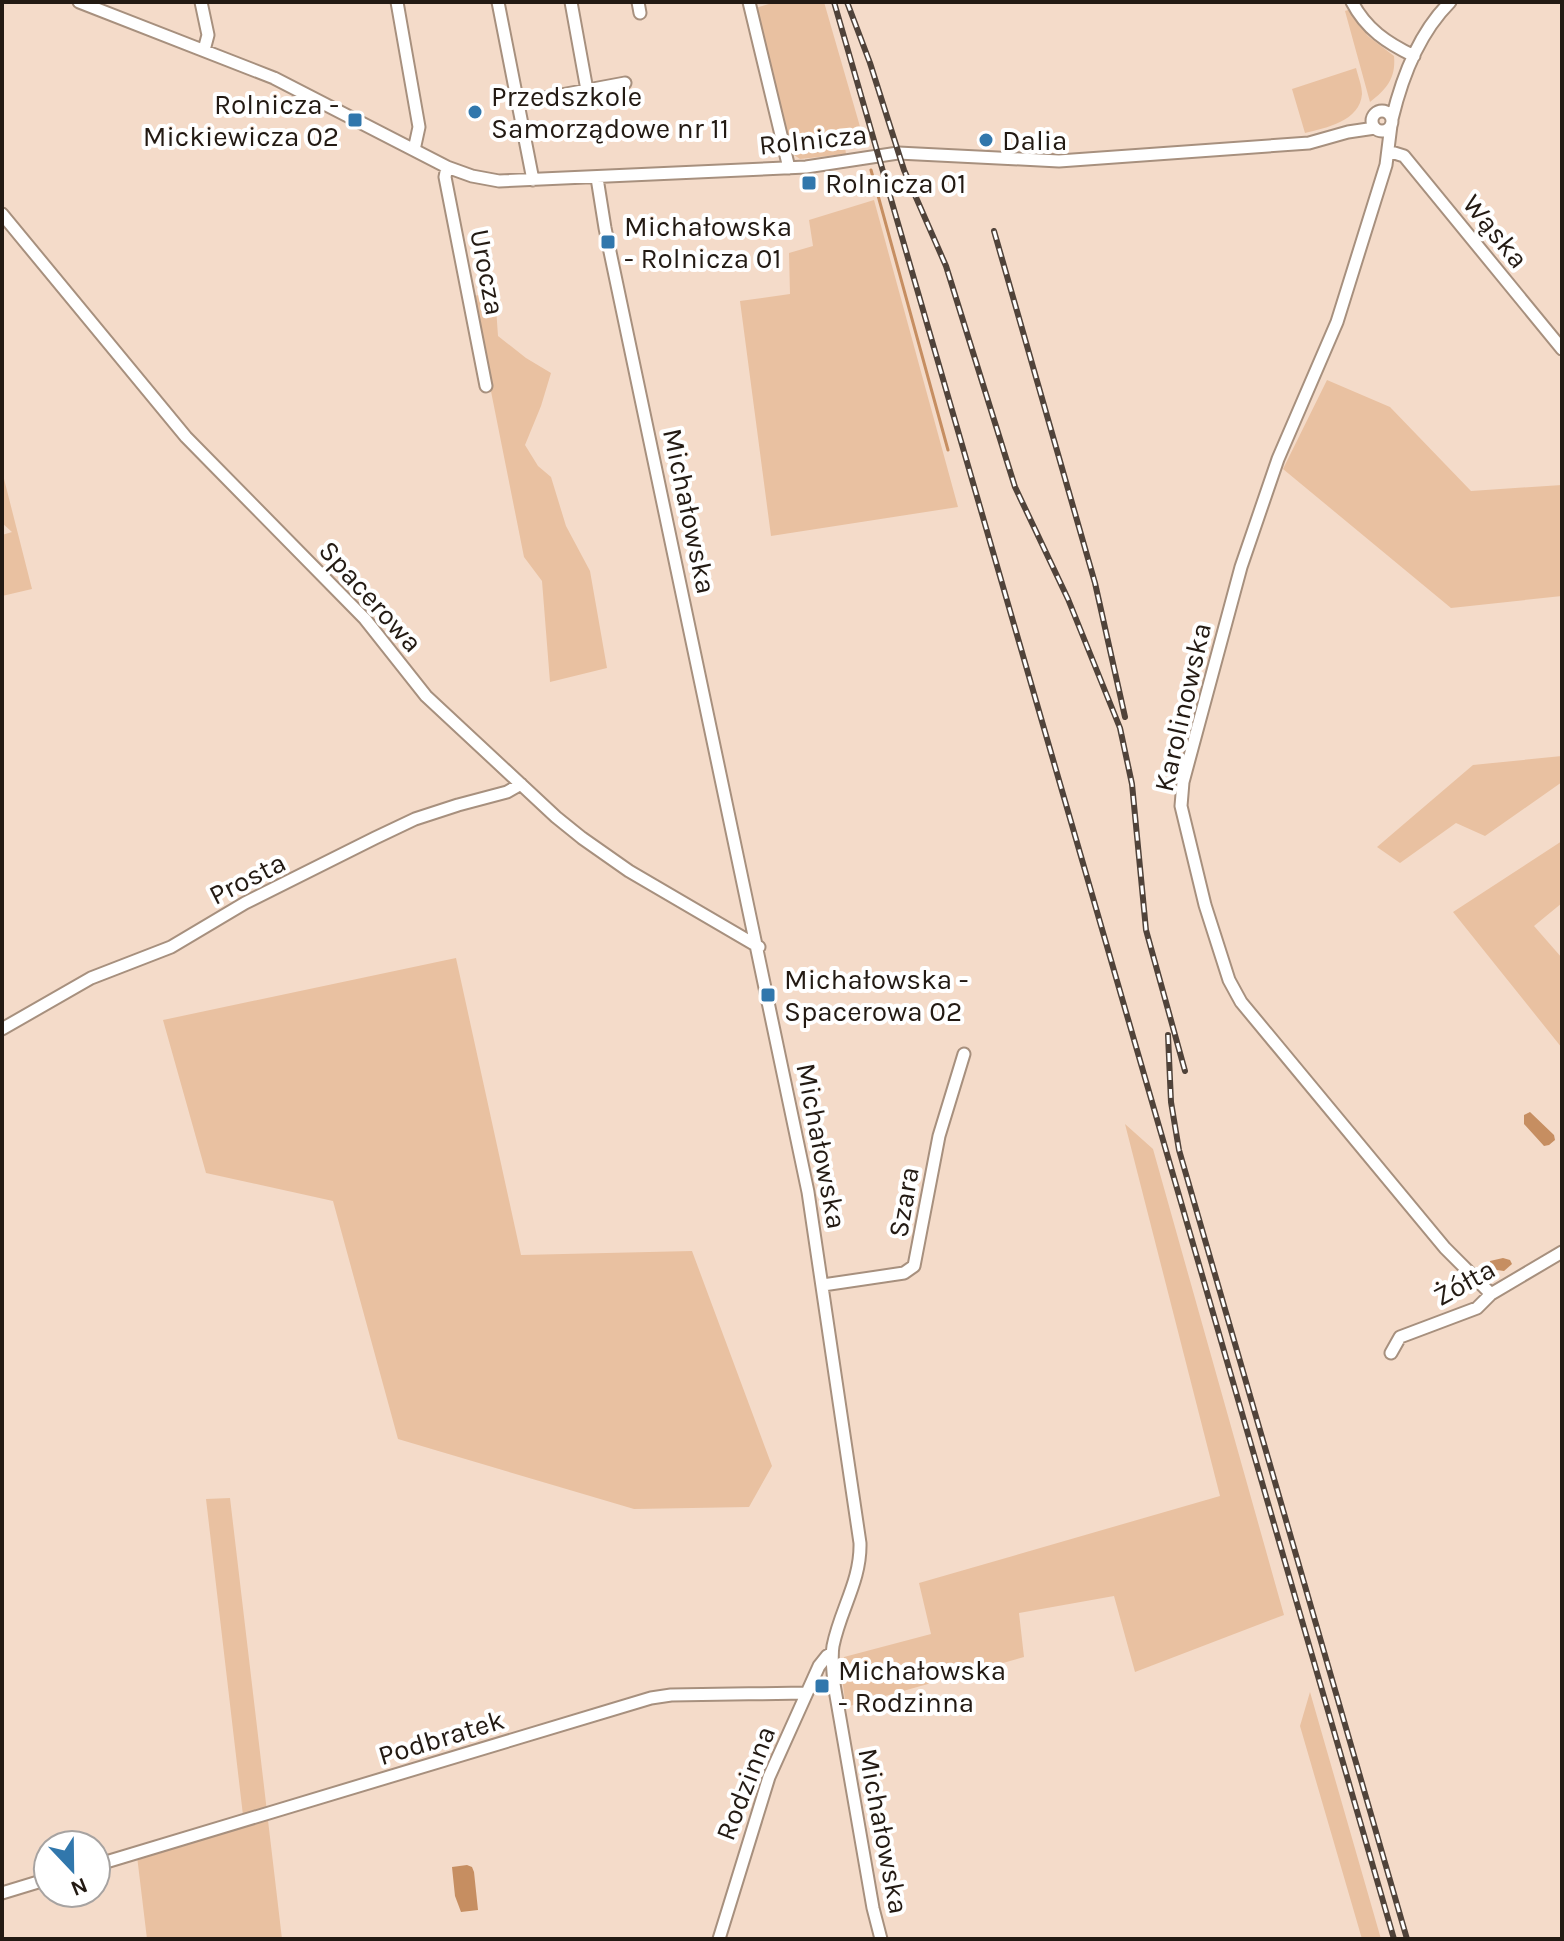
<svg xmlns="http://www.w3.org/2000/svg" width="1564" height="1941" viewBox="0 0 1564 1941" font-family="Karla,sans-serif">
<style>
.green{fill:#e9c1a1}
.water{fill:#c68e61}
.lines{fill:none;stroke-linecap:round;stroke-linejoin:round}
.stream{stroke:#c68e61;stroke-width:3}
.minor-casing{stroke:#a7907e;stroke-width:15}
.minor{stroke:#fff;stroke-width:11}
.rail-casing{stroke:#50433a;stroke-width:6}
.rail{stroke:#fff;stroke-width:3;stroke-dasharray:9;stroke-linecap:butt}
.poi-dot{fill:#3177ac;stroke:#fff;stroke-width:3}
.labels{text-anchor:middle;stroke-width:8;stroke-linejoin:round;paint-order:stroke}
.poi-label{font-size:28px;fill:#231a13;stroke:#fff;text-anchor:start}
.street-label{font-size:28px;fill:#231a13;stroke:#fff}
</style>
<rect width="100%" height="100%" fill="#f4dbc9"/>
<!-- green -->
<path class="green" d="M776,2H824L863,137L844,140L846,154L800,159L794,155L790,135H786L755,8Z
M1348,10L1368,36L1394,56C1396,78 1387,89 1370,102L1345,11Z
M1356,68C1358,76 1362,86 1362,94C1360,121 1326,128 1305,133L1292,89Z
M874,200L958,507L771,536L740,301L790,294L789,253L813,246L809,220Z
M495,293L498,336L526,358L551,373L541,406L525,445L538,466L551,477L566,526L590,571L607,668L550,682L542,581L524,557L472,296Z
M1327,380L1390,407L1471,491L1562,485V596L1451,608L1283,469Z
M2,471L32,589L2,596V535L12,532L2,523Z
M1562,756V782L1485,836L1456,823L1400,863L1377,847L1473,765Z
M1562,841V903L1534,926L1562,958V1048L1453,912Z
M456,958L521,1255L692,1251L772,1466L749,1507L634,1509L398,1439L333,1201L206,1173L163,1020Z
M1125,1124L1153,1149L1284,1615L1135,1672L1114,1596L1019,1613L1024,1657L846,1707L842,1678L844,1657L931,1634L919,1583L1220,1496Z
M230,1498L282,1939H147L137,1856L244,1824L206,1499Z
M1310,1692L1381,1939H1362L1300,1726Z"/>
<!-- water -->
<path class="water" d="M1530,1112L1554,1135L1555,1140L1549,1145L1544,1146L1524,1124V1115Z
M1503,1258L1510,1260L1512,1264L1504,1271L1497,1270L1493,1274L1490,1272V1261Z
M467,1865L472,1867L474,1872L478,1910L461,1912L455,1896L452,1867Z"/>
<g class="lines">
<!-- stream -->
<path class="stream" d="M871,170L948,450"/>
<defs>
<path id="minor" d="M79,2L274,78L447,167L472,176L499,181L806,167L898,153L1059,161L1309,143L1348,132L1375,128
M201,2L208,35L204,50
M397,2L419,127L414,150
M498,2L533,180
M571,2L587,90
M638,2L640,13
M749,2L789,168
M1352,2C1366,29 1387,43 1414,56
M518,103L625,83
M1372 121a10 10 0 1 1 20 0a10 10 0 1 1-20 0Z
M1392,119C1402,77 1419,33 1450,2
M1391,125L1386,165L1337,322L1278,459L1241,567L1183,782L1181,806L1205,905L1229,980L1241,1002L1445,1248L1491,1294
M1388,151L1404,156L1562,349
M447,167L445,177L486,386
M597,178L605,228L808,1192L860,1543C861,1581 840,1610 833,1646C831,1658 833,1671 834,1684L873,1908L881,1939
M2,214L186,437L365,619L426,696L556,817L582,838L629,871L759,947
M2,1029L91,978L171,947L245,903L375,838L415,819L458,805L507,792L521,784
M823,1285L904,1273L914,1266L939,1136L964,1054
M1391,1353L1400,1337L1477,1308L1491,1294L1562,1252
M96,1865L651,1698L671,1695L806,1693
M2,1893L48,1879
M719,1939L769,1777L819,1666L827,1656L832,1653"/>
</defs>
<!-- minor casing -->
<use href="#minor" class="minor-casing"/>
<!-- minor -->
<use href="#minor" class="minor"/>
<defs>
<path id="rail" d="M834,2L1394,1939
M847,2L870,63L904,170L946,266L1015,487L1068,599L1120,728L1132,784L1146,930L1185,1071
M994,231L1095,583L1125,717
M1168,1035L1171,1102L1179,1150L1407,1939"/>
</defs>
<!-- rail casing -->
<use href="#rail" class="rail-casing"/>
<!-- rail -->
<use href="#rail" class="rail"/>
</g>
<!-- markers -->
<g class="poi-dot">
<circle cx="475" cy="112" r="8"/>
<rect x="347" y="112" width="16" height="16" rx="4"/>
<circle cx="986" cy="140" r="8"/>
<rect x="801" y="175" width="16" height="16" rx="4"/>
<rect x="600" y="234" width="16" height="16" rx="4"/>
<rect x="760" y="987" width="16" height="16" rx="4"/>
<rect x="814" y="1678" width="16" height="16" rx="4"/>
</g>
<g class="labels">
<!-- poi labels -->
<g class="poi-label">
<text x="491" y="106">Przedszkole<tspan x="491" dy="32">Samorządowe nr 11</tspan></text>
<text x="339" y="114" text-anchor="end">Rolnicza -<tspan x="339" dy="32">Mickiewicza 02</tspan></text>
<text x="1002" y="150">Dalia</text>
<text x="825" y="193">Rolnicza 01</text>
<text x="624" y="236">Michałowska<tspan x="624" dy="32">- Rolnicza 01</tspan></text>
<text x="784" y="989">Michałowska -<tspan x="784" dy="32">Spacerowa 02</tspan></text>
<text x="838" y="1680">Michałowska<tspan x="838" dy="32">- Rodzinna</tspan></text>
</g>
<!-- street labels -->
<g class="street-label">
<text transform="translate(813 139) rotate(-6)" y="10">Rolnicza</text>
<text transform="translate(1496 231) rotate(51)" y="10">Wąska</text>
<text transform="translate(488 272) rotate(79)" y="10">Urocza</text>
<text transform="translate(690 511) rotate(78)" y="10">Michałowska</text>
<text transform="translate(371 596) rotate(48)" y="10">Spacerowa</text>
<text transform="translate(1182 707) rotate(-77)" y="10">Karolinowska</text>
<text transform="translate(247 878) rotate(-27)" y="10">Prosta</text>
<text transform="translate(822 1146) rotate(79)" y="10">Michałowska</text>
<text transform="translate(903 1202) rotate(-80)" y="10">Szara</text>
<text transform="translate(1464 1282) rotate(-29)" y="10">Żółta</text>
<text transform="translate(441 1737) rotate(-17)" y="10">Podbratek</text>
<text transform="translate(745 1783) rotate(-69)" y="10">Rodzinna</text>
<text transform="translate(884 1831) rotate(79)" y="10">Michałowska</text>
</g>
</g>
<!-- border -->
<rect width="1564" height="1941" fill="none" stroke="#231a13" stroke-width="8"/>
<!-- north arrow -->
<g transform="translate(72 1869) rotate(158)"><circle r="38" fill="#ffffff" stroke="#a7a3a1" stroke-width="2"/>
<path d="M0-6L14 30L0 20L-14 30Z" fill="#3177ac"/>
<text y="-12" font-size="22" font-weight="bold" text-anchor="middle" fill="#231a13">N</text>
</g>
</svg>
